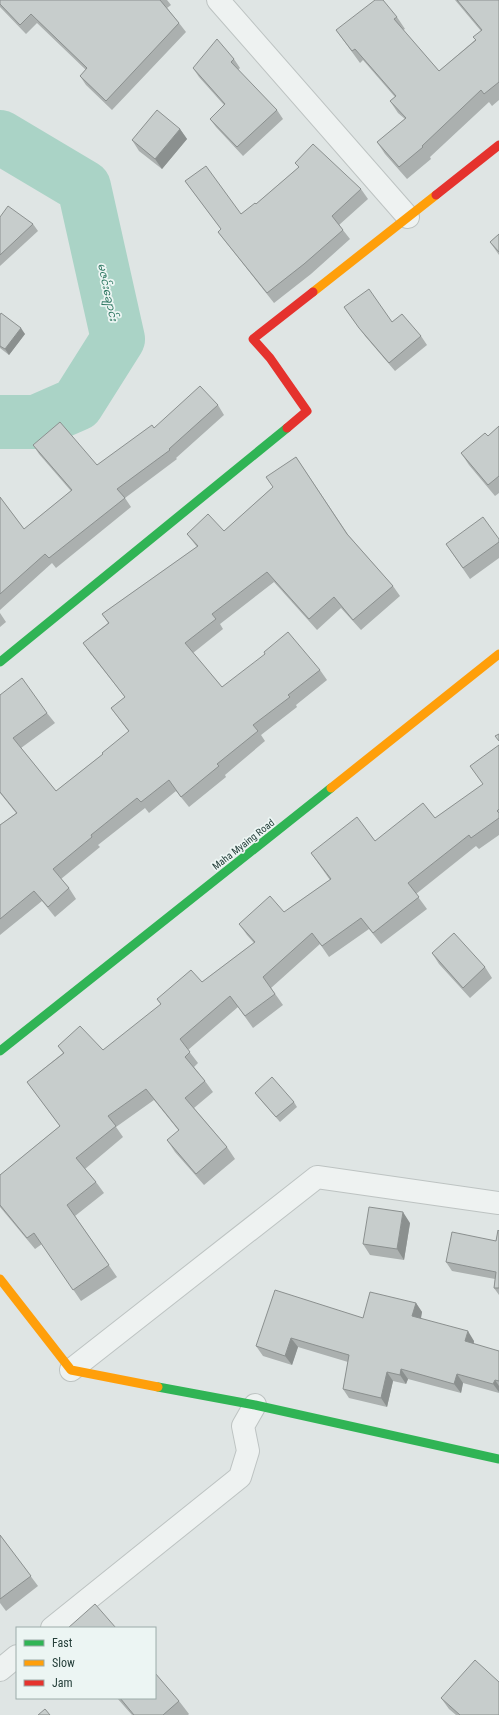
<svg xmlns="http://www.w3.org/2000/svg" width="499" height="1715" viewBox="0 0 499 1715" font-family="'Roboto Condensed','Noto Sans Myanmar',sans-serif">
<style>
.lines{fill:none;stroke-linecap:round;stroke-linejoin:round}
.river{stroke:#aad3c6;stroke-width:54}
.street-casing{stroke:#bdc3c2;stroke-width:24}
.street{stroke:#eef2f1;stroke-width:22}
.fast{stroke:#30b455;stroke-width:9}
.slow{stroke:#ff9f0a;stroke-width:9}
.jam{stroke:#e5322d;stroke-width:9}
.wall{fill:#abb0af}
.shaded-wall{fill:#8b908f}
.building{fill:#c7cdcc;stroke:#8b908f}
.labels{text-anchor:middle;stroke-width:3.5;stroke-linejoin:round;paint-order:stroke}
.street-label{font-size:10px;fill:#253f3a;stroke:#ecf5f3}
.water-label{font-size:11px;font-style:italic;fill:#2c7660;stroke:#ecf5f3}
</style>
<rect width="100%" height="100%" fill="#dfe5e4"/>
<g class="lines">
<!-- river -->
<path class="river" d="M0,137L84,187L118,339L77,404L36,422H0"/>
<defs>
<path id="street" d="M218,0L408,217
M71,1370L317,1177L499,1203
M52,1628L240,1477L248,1451L243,1426L255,1405
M0,1670L17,1656"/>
</defs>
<!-- street casing -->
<use href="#street" class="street-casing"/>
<!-- street -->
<use href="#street" class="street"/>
<!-- fast -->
<path class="fast" d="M0,662L287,428
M0,1051L331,788
M158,1387L255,1405L499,1459"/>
<!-- slow -->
<path class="slow" d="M313,292L436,195
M331,788L499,654
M0,1279L71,1370L158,1387"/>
<!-- jam -->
<path class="jam" d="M436,195L499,145
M287,428L307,411L270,358L253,339L313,292"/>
</g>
<!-- wall -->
<path class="wall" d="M0,0H167L171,5L167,8L179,23L186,32L112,110L86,85L80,76L86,70L37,23L26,34L0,7Z
M455,0H499V100L492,106L489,102L430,157L431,159L407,179L385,154L377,142L405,119L398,113L390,101L395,97L363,60L360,63L336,30L397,17L405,29L403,30L439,71L475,40L481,31Z
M234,59L240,68L238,70L277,110L283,119L243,156L216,127L210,119L224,105L199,77L193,68Z
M180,129L187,139L162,169L139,151L132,140Z
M295,163L361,189L368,199L339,225L350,239L311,274L274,303L225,241L218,232L221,229L185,181L241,214L256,204L299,167Z
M0,217L33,224L38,231L0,266Z
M499,234V255L490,242Z
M344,307L392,322L421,336L427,345L395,371L365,336Z
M0,315L25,334L9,355L0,348Z
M218,405L224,415L176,458L177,459L125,498L131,507L56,568L52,563L0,610V497L24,529L71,491L39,454L33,445L97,465L154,428Z
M499,426V493L495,496L469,465L461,453L488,436Z
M296,457L349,536L393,586L400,596L361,630L341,608L317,630L274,582L220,624L223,629L193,653L222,687L320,670L327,680L296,705L297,707L261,735L265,741L225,775L226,777L189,807L176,791L149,813L145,808L98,845L100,847L61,879L69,888L76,899L55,917L42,901L0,935V825L16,813L0,793V695L47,713L55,723L21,748L56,791L103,754L129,732L111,708L125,697L90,653L83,643L108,623L102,614L197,547L187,534L224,531L273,487Z
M499,539V558L470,579L446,544Z
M0,613L6,622L0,627Z
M499,745V835L479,849L476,846L416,894L427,909L381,944L369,929L329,957L320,944L271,988L283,1005L253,1028L238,1007L188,1050L198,1063L194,1067L205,1081L213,1092L194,1108L227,1147L235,1159L204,1185L175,1152L167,1140L179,1131L154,1100L116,1127L123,1137L85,1169L96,1182L104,1193L75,1216L117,1277L81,1301L42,1244L35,1249L0,1207V1175L60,1126L27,1082L63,1053L58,1046L103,1050L161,1005L157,999L202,982L254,943L247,935L239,924L284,912L330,880L311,853L375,841L435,818L483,785Z
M432,953L485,967L492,978L470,998L439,964Z
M255,1093L294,1102L297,1107L280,1122L259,1098Z
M410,1223L404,1260L370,1255L363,1244Z
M499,1231V1295L494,1288L495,1279L452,1271L446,1262L496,1241Z
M416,1303L422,1312L421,1319L474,1341V1344L499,1351V1393L463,1383L461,1393L408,1379L406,1384L393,1381L387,1407L349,1398L343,1389L348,1362L298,1347L292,1365L263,1356L256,1346L363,1318Z
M0,1535L38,1586L6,1611L0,1603Z
M117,1698H155L179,1701L189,1714L188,1715H132Z
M441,1698L499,1715H456L449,1709Z"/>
<!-- shaded-wall -->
<path class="shaded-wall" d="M180,129L187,139L162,169L155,159Z
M21,328L25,334L9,355L5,349Z
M403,1212L410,1223L404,1260L397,1249Z
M416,1303L422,1312L419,1326L412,1316Z
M468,1331L474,1341L472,1351L465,1341Z
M291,1338L298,1347L292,1365L285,1356Z
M401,1369L408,1379L406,1384L400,1375Z
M387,1372L393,1381L387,1407L381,1398Z
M457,1374L463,1383L461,1393L454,1384Z
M495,1380L499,1386V1392L493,1384Z"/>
<!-- building -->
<path class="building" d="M0,0H160L179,23L106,101L80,76L87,68L31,14L20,25L0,4Z
M375,0H383L397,17L394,19L439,71L476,40L473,37L482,30L457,0H499V82L484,94L481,90L422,146L423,147L399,167L377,142L406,118L390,101L396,96L355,49L352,51L336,30Z
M217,39L234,59L231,62L277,110L237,147L210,119L225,104L193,68Z
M157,110L180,129L155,159L132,140Z
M313,144L361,189L332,216L343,230L304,264L267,293L218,232L221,229L185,181L206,166L241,214L255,203L256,204L299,167L295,163Z
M8,206L33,224L0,255V217Z
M499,234V252L490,242Z
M369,289L392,322L402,314L421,336L389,363L359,328L344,307Z
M1,313L21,328L5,349L0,346V315Z
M200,386L218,405L169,449L170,450L117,489L125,498L49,558L45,554L0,594V497L24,529L72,490L33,445L60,422L97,465L152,425L154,428Z
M499,426V476L488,485L461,453L485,433L488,436Z
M296,457L347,534L393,586L353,620L334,597L309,619L267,572L212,614L216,619L185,643L222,687L265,654L264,652L288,632L320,670L288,695L290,697L253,725L258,731L217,764L219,766L181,797L169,780L141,802L137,798L91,835L92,837L53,869L69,888L48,907L34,891L0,919V825L17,813L0,792V695L22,678L47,713L13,738L56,791L103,754L102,753L129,731L111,708L125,697L83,643L109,623L102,614L198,546L187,534L208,514L224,531L273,487L266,477Z
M483,517L499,539V542L463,568L446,544Z
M499,734V741L495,736Z
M499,745V809L497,811L499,813V818L471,838L469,835L408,883L419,897L373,933L361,918L322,946L312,933L263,977L275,994L245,1016L230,996L180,1039L190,1052L185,1057L205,1081L185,1098L227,1147L196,1174L167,1140L179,1130L146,1089L108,1116L116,1126L76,1158L96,1182L67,1205L109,1265L73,1290L34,1233L27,1238L0,1205V1175L60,1126L27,1082L64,1053L58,1046L80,1026L103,1050L161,1004L157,999L191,970L202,982L255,942L239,924L270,896L284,912L331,879L311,853L357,817L375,841L423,803L435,818L483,784L470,766Z
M454,933L485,967L463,988L432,953Z
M272,1077L294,1102L276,1117L255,1093Z
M369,1207L403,1212L397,1249L363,1244Z
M498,1230L499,1231V1288H494L496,1272L446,1262L452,1232L496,1241Z
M275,1290L363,1318L370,1292L416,1303L412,1316L468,1331L465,1341L499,1351V1381L495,1380L493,1384L457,1374L454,1384L401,1369L400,1375L387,1372L381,1398L343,1389L349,1355L291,1338L285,1356L256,1346Z
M0,1535L31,1576L0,1599Z
M95,1604L116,1628H68Z
M475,1660L499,1682V1715H460L441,1698Z
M155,1673L179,1701L163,1715H134L120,1698H155Z
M45,1709L50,1715H38Z"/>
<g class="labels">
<!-- street labels -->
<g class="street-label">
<text transform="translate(243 844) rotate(-38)" y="4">Maha Myaing Road</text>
</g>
<!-- water labels -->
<g class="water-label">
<text transform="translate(108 292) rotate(78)" y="4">မဇင်းချောင်း</text>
</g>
</g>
<!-- legend -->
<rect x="16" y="1627" width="140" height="72" fill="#ecf5f3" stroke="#9caca9"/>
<rect x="24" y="1640" width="20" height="6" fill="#30b455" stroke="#9caca9"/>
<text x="52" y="1647" font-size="12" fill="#253f3a">Fast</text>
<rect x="24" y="1660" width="20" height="6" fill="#ff9f0a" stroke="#9caca9"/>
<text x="52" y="1667" font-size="12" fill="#253f3a">Slow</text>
<rect x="24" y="1680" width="20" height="6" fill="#e5322d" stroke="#9caca9"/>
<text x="52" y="1687" font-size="12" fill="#253f3a">Jam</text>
</svg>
